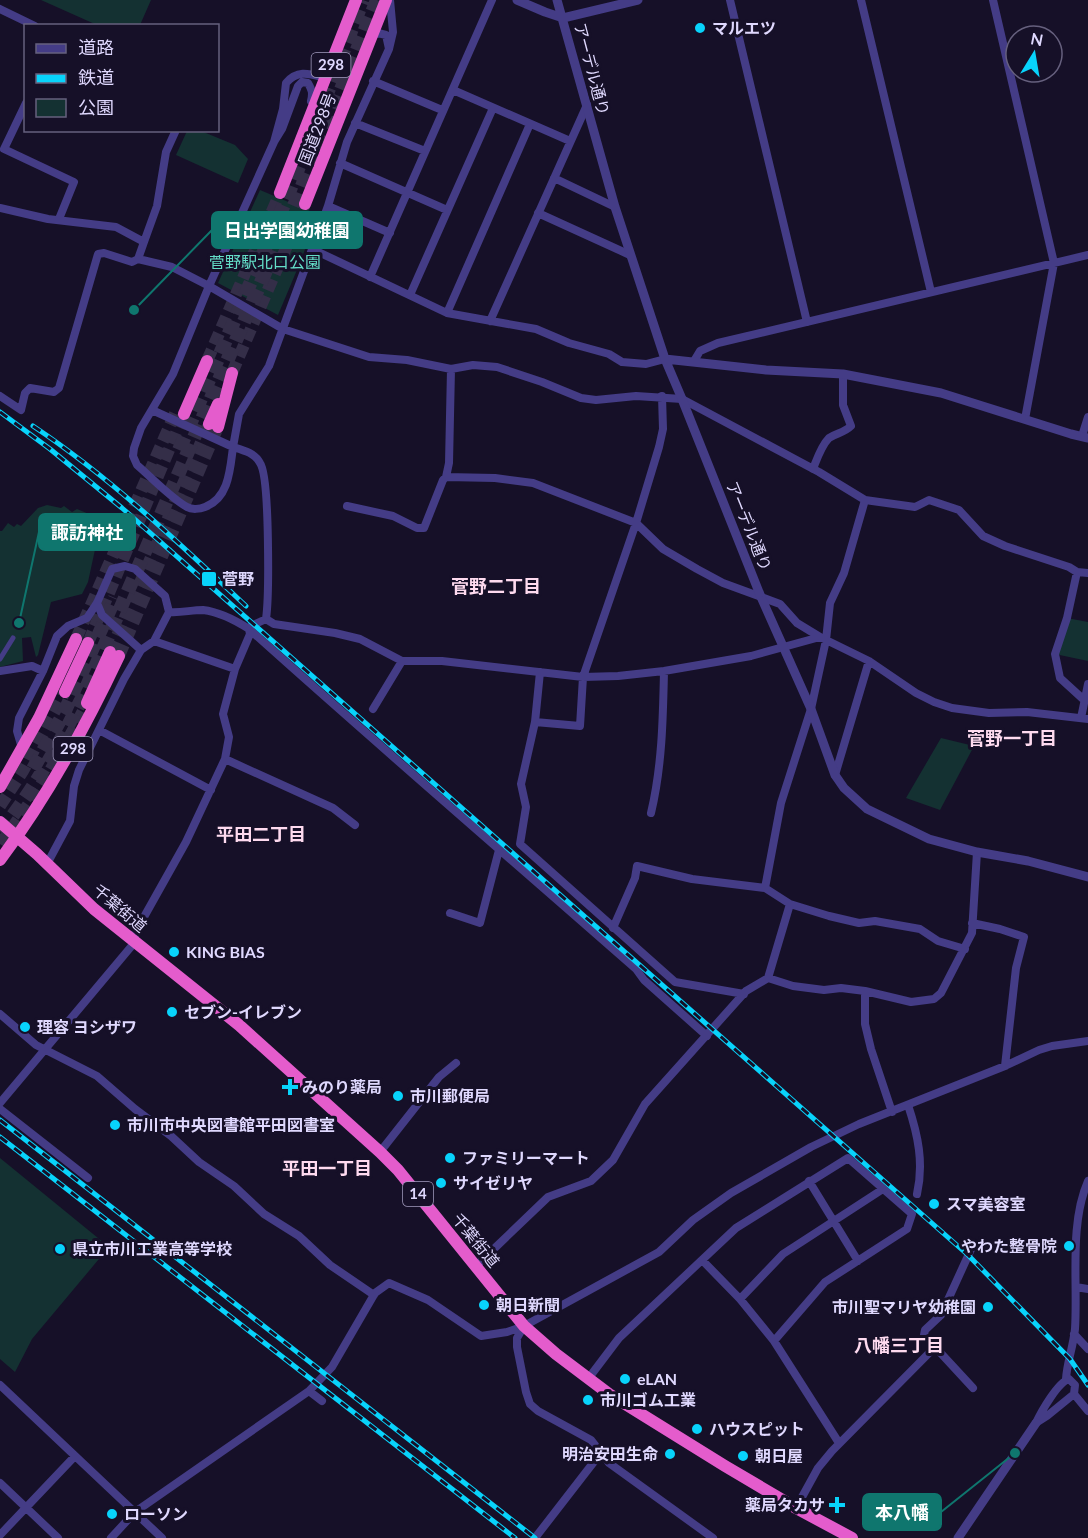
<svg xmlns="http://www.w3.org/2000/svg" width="1088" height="1538" viewBox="0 0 1088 1538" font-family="Lato,'Noto Sans JP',sans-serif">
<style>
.green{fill:#143132}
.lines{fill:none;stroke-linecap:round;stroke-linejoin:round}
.trunk-tunnel{stroke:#342e48;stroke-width:12;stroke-dasharray:12 6;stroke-linecap:butt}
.motorway-tunnel{stroke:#342e48;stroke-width:14;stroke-dasharray:14 7;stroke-linecap:butt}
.pedestrian{stroke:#443c86;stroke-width:5}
.minor{stroke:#443c86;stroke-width:8}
.tertiary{stroke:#443c86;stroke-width:9}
.trunk{stroke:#e45ccc;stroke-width:12}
.rail-casing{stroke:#08d3fb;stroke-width:5}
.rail{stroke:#161028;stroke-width:3;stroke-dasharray:9;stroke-linecap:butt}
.poi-dot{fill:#08d3fb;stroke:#161028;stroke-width:2}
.labels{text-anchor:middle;stroke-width:6;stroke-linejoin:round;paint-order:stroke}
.shield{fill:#161028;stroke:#a39cbe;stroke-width:1.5}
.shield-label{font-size:15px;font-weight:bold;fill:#dfd8fe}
.poi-label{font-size:16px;font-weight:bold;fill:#dfd8fe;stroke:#161028;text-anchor:start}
.street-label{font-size:16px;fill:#dfd8fe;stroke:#161028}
.park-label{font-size:16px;fill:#64dec8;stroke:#161028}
.neighbourhood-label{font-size:18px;font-weight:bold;fill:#fedaef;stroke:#161028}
.leader{fill:none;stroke:#0f766e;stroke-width:2}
.callout-dot{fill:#0f766e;stroke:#161028;stroke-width:2}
.callout{fill:#0f766e;stroke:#0f766e;stroke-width:2}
.callout-label{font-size:18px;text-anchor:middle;font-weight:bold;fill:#fff}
</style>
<rect width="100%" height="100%" fill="#161028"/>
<!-- green -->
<path class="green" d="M41,0H151L140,25H97Z
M187,131H201L235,145L248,159L238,183L176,155Z
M260,190L317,214L302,258L278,315L218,283Z
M47,505L61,508L64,506L72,512L77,509L89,514L90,520L88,531L96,545L88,582L82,594L51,602L38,655L36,657L31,637L22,638L23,661L0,667V531H2L8,523L14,527L17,524L21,526L38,508Z
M1067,618L1088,622V661L1055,654Z
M941,738L974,746L940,810L906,798Z
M0,1158L109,1247L32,1339L15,1372L0,1359Z"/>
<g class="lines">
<!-- trunk-tunnel -->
<path class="trunk-tunnel" d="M207,361L280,193
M232,373L305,204
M76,639L177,409
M88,643L184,414
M110,652L209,424
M119,656L218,427
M0,806L23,771L65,692
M0,844C34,799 62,753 87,703"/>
<!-- motorway-tunnel -->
<path class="motorway-tunnel" d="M179,450L288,195L363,0
M33,769L64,713L115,598
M0,832C33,791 58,747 81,700L296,201L377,0"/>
<!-- pedestrian -->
<path class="pedestrian" d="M0,659L13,638"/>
<!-- minor -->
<path class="minor" d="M730,0L807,322
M861,0L931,292
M993,0L1054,263L1025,419
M0,9L35,26
M372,36L378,33L386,35L389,49L393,32L390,0
M373,81L442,110
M453,90L570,141
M311,101C313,93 312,90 308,83L302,82L298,86L282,129L274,142L283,109L286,83C298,69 310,74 326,78
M26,103L4,149L74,182L59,219
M355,123L425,151
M340,163L447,210
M554,178L615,207
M328,206L390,233
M0,208L48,219L116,227L144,242L138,259
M538,213L630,255
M144,242L157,206L166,152L176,130
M312,249L447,313L536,329L569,343L609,354L622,362L646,364L665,359
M370,277L492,0
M410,295L493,108
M447,313L530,124
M490,321L587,105
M694,361L700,351L718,343L1088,255
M0,396L21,410L25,393L30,388L54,392L59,388L98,254L104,253L132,262L138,259L172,267L209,286L283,329L369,357L407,360L451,369
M152,410L233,447C230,470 229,498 205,507C200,509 192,510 187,507C171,498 151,477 137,465L133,456L134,448L141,428L173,374L209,286L274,142
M1082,436L1088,417
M813,469C817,459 821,446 829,438C836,433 844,433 851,426L843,405V374
M446,477L449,463L451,369L473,365L497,367L542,382L581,398L596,400L636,396L682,399L819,472L865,500L915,507L929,500L959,510L983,536L1005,546L1069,567L1077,572L1088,573
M865,500L844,573L830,603L826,640L811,709L781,803L765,888L790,904L829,916L859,923L875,921L920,929L938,941L965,949
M347,506L393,516L417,528H424L443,480L446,477L495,478L533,483L636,523L663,549L697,569L723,583L780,604L797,623L820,637L869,661L916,693L934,702L952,708L989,713L1027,712L1088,719
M1077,572L1067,618L1055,654L1060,678L1083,699
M97,603L102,615L141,650
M169,612C181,613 191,610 203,610C220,612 235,620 249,629C369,737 491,842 612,948L636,969L644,980L707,1036
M266,619C269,598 270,477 260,463C255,453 243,450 233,447L239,414L269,366L328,206L347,142L389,49
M266,619L274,624L335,633L360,639L402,661H442L583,677L618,676L664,671L751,656L820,637
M249,629L251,626L266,619
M154,641L235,669
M0,671L32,666L43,671
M540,672L535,722L521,784L526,807L520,844L675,982L744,994
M373,709L402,661
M1081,718L1088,684
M535,722L580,726L583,677L636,523L659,447L663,429L662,396
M99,730L211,790
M22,748L17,731L19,718L43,671L57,636L68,626L87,618L97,603L112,569L125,566L135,569L165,596L169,612L154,641L141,650L124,679L79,770L74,786L70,821L47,864
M225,759L333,808L355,825
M835,775L869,661
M651,813C662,767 663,719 664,671
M450,913L480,923L499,850
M972,923L1000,929L1024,937L1016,968L1005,1066
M613,928L635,878L637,866L692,879L765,888
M768,978L793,986L824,990L841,988L865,991L911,1002L934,999L941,993L972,933L977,852
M865,991V1024L871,1049L892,1112
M0,1014L36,1045L97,1076L135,1109L171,1136L199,1162L234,1186L264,1214L299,1236L330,1265L374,1295
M0,1103L135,942V933L186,842L225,759L229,737L223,714L235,669L250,634L249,629
M908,1105C918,1135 924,1163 917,1194
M0,1109L88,1178
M380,1152L439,1077L456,1063
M809,1181L858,1261
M973,1245L941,1315L925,1330L924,1335L973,1388
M702,1260L740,1299L774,1341L839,1443
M476,1266L548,1197L591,1181L613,1160L645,1104L746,991L768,978L790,904
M1076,1287L1088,1289
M740,1299L783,1254L883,1189
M524,1326L517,1338V1347L526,1392L530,1404L538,1411L591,1440L609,1463L713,1538
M1074,1334L1088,1349
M588,1379L619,1338L736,1228L848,1158L912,1214L907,1229L825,1282L774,1341
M1066,1379C1067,1362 1073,1348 1075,1329C1078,1283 1069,1224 1088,1181
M1069,1379L1075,1385L1074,1394L1047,1416L1036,1423C1041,1412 1058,1382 1069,1379Z
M0,1385L162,1538
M309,1391L322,1401
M1074,1394L1088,1411
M0,1483L58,1538
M796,1508L818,1468L832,1451L934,1348
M0,1535L75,1456
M111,1538L135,1512L309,1391L332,1367L375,1293L389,1283L428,1300L481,1336L507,1332L524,1326L659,1252L693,1220L731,1193L811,1147L859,1124L1005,1066L1039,1050L1052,1046L1088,1041
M535,1538L600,1454"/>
<!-- tertiary -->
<path class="tertiary" d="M517,0L545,12L563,18L638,0
M557,0L615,207L665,359L682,399L761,597L811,709L835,775L844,788L867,809L929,839L977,852L1028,861L1088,877
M665,359L766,370L843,374L941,393L1071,434L1088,438
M958,1538L1036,1423"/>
<!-- trunk -->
<path class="trunk" d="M280,193L356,0
M305,204L386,0
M184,414L207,361
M209,424L218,404
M218,427L232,373
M65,692L88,643
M87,703L110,652
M0,787L39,718L76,639
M0,822L37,854L94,909L239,1025L380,1152L398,1170L524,1326L556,1354L609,1394L725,1466L796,1508L852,1538
M0,860C48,796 85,728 119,656"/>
<defs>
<path id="rail" d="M0,412L50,449L122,508L968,1255L1070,1359L1088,1385
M33,426C111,478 178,542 246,606
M0,1120L535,1538
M0,1137L515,1538"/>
</defs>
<!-- rail casing -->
<use href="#rail" class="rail-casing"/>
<!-- rail -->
<use href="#rail" class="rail"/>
</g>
<!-- markers -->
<g class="poi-dot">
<circle cx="700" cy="28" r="6"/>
<rect x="201" y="571" width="16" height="16" rx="3"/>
<circle cx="174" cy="952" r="6"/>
<circle cx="172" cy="1012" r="6"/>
<circle cx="25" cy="1027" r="6"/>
<path d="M287 1078h6v6h6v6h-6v6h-6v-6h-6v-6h6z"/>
<circle cx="398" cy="1096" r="6"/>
<circle cx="115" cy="1125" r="6"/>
<circle cx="450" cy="1158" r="6"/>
<circle cx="441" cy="1183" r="6"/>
<circle cx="934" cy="1204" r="6"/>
<circle cx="1069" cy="1246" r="6"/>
<circle cx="60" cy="1249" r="6"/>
<circle cx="484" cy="1305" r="6"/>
<circle cx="988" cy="1307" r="6"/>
<circle cx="625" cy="1379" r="6"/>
<circle cx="588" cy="1400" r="6"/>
<circle cx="697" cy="1429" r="6"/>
<circle cx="670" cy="1454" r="6"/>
<circle cx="743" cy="1456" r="6"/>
<path d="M834 1496h6v6h6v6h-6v6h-6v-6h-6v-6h6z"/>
<circle cx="112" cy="1514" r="6"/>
</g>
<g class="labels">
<!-- shield labels -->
<g class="shield">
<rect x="311.5" y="53" width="39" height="24" rx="4.5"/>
<rect x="53.5" y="737" width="39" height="24" rx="4.5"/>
<rect x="403" y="1182" width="30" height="24" rx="4.5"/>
</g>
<g class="shield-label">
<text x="331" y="70">298</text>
<text x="73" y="754">298</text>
<text x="418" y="1199">14</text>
</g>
<!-- poi labels -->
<g class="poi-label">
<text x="712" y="34">マルエツ</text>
<text x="222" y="585">菅野</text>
<text x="186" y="958">KING BIAS</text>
<text x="184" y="1018">セブン-イレブン</text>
<text x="37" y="1033">理容 ヨシザワ</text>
<text x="302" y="1093">みのり薬局</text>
<text x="410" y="1102">市川郵便局</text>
<text x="127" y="1131">市川市中央図書館平田図書室</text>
<text x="462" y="1164">ファミリーマート</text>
<text x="453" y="1189">サイゼリヤ</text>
<text x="946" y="1210">スマ美容室</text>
<text x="1057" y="1252" text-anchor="end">やわた整骨院</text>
<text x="72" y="1255">県立市川工業高等学校</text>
<text x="496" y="1311">朝日新聞</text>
<text x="976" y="1313" text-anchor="end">市川聖マリヤ幼稚園</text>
<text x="637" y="1385">eLAN</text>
<text x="600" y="1406">市川ゴム工業</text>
<text x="709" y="1435">ハウスピット</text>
<text x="658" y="1460" text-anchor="end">明治安田生命</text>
<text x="755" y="1462">朝日屋</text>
<text x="825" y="1511" text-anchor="end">薬局タカサ</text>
<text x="124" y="1520">ローソン</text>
</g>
<!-- street labels -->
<g class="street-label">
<text transform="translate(592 69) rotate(75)" y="6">アーデル通り</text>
<text transform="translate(317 129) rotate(-69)" y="6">国道298号</text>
<text transform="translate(749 526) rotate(68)" y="6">アーデル通り</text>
<text transform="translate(120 908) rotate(40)" y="6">千葉街道</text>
<text transform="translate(476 1240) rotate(51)" y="6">千葉街道</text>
</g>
<!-- park labels -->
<g class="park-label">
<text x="265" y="268">菅野駅北口公園</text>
</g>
<!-- neighbourhood labels -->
<g class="neighbourhood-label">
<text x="496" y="593">菅野二丁目</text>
<text x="1012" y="745">菅野一丁目</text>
<text x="261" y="841">平田二丁目</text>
<text x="327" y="1175">平田一丁目</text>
<text x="899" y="1352">八幡三丁目</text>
</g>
</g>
<!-- callouts -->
<path class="leader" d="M134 310L212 230M19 623L39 532M1015 1453L941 1512"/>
<g class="callout-dot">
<circle cx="134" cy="310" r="6"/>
<circle cx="19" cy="623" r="6"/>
<circle cx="1015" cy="1453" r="6"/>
</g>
<g class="callout">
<rect x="212" y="212" width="150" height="36" rx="6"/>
<rect x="39" y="514" width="96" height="36" rx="6"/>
<rect x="863" y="1494" width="78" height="36" rx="6"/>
</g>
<g class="callout-label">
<text x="287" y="237">日出学園幼稚園</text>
<text x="87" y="539">諏訪神社</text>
<text x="902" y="1519">本八幡</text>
</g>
<!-- legend -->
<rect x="24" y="24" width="195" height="108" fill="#161028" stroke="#66607e" stroke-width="1.5"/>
<rect x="36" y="44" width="30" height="9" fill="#443c86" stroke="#66607e" stroke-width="1.5"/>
<text x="78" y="54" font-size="18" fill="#dfd8fe">道路</text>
<rect x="36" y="74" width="30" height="9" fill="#08d3fb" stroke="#66607e" stroke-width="1.5"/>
<text x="78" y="84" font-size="18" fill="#dfd8fe">鉄道</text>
<rect x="36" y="99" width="30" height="18" fill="#143132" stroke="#66607e" stroke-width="1.5"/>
<text x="78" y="114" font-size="18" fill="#dfd8fe">公園</text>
<!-- north arrow -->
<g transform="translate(1034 54) rotate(11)"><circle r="28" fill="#161028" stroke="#66607e" stroke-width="1.5"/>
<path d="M0-4.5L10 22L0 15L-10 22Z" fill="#08d3fb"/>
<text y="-9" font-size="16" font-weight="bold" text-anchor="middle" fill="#dfd8fe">N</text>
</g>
</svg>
